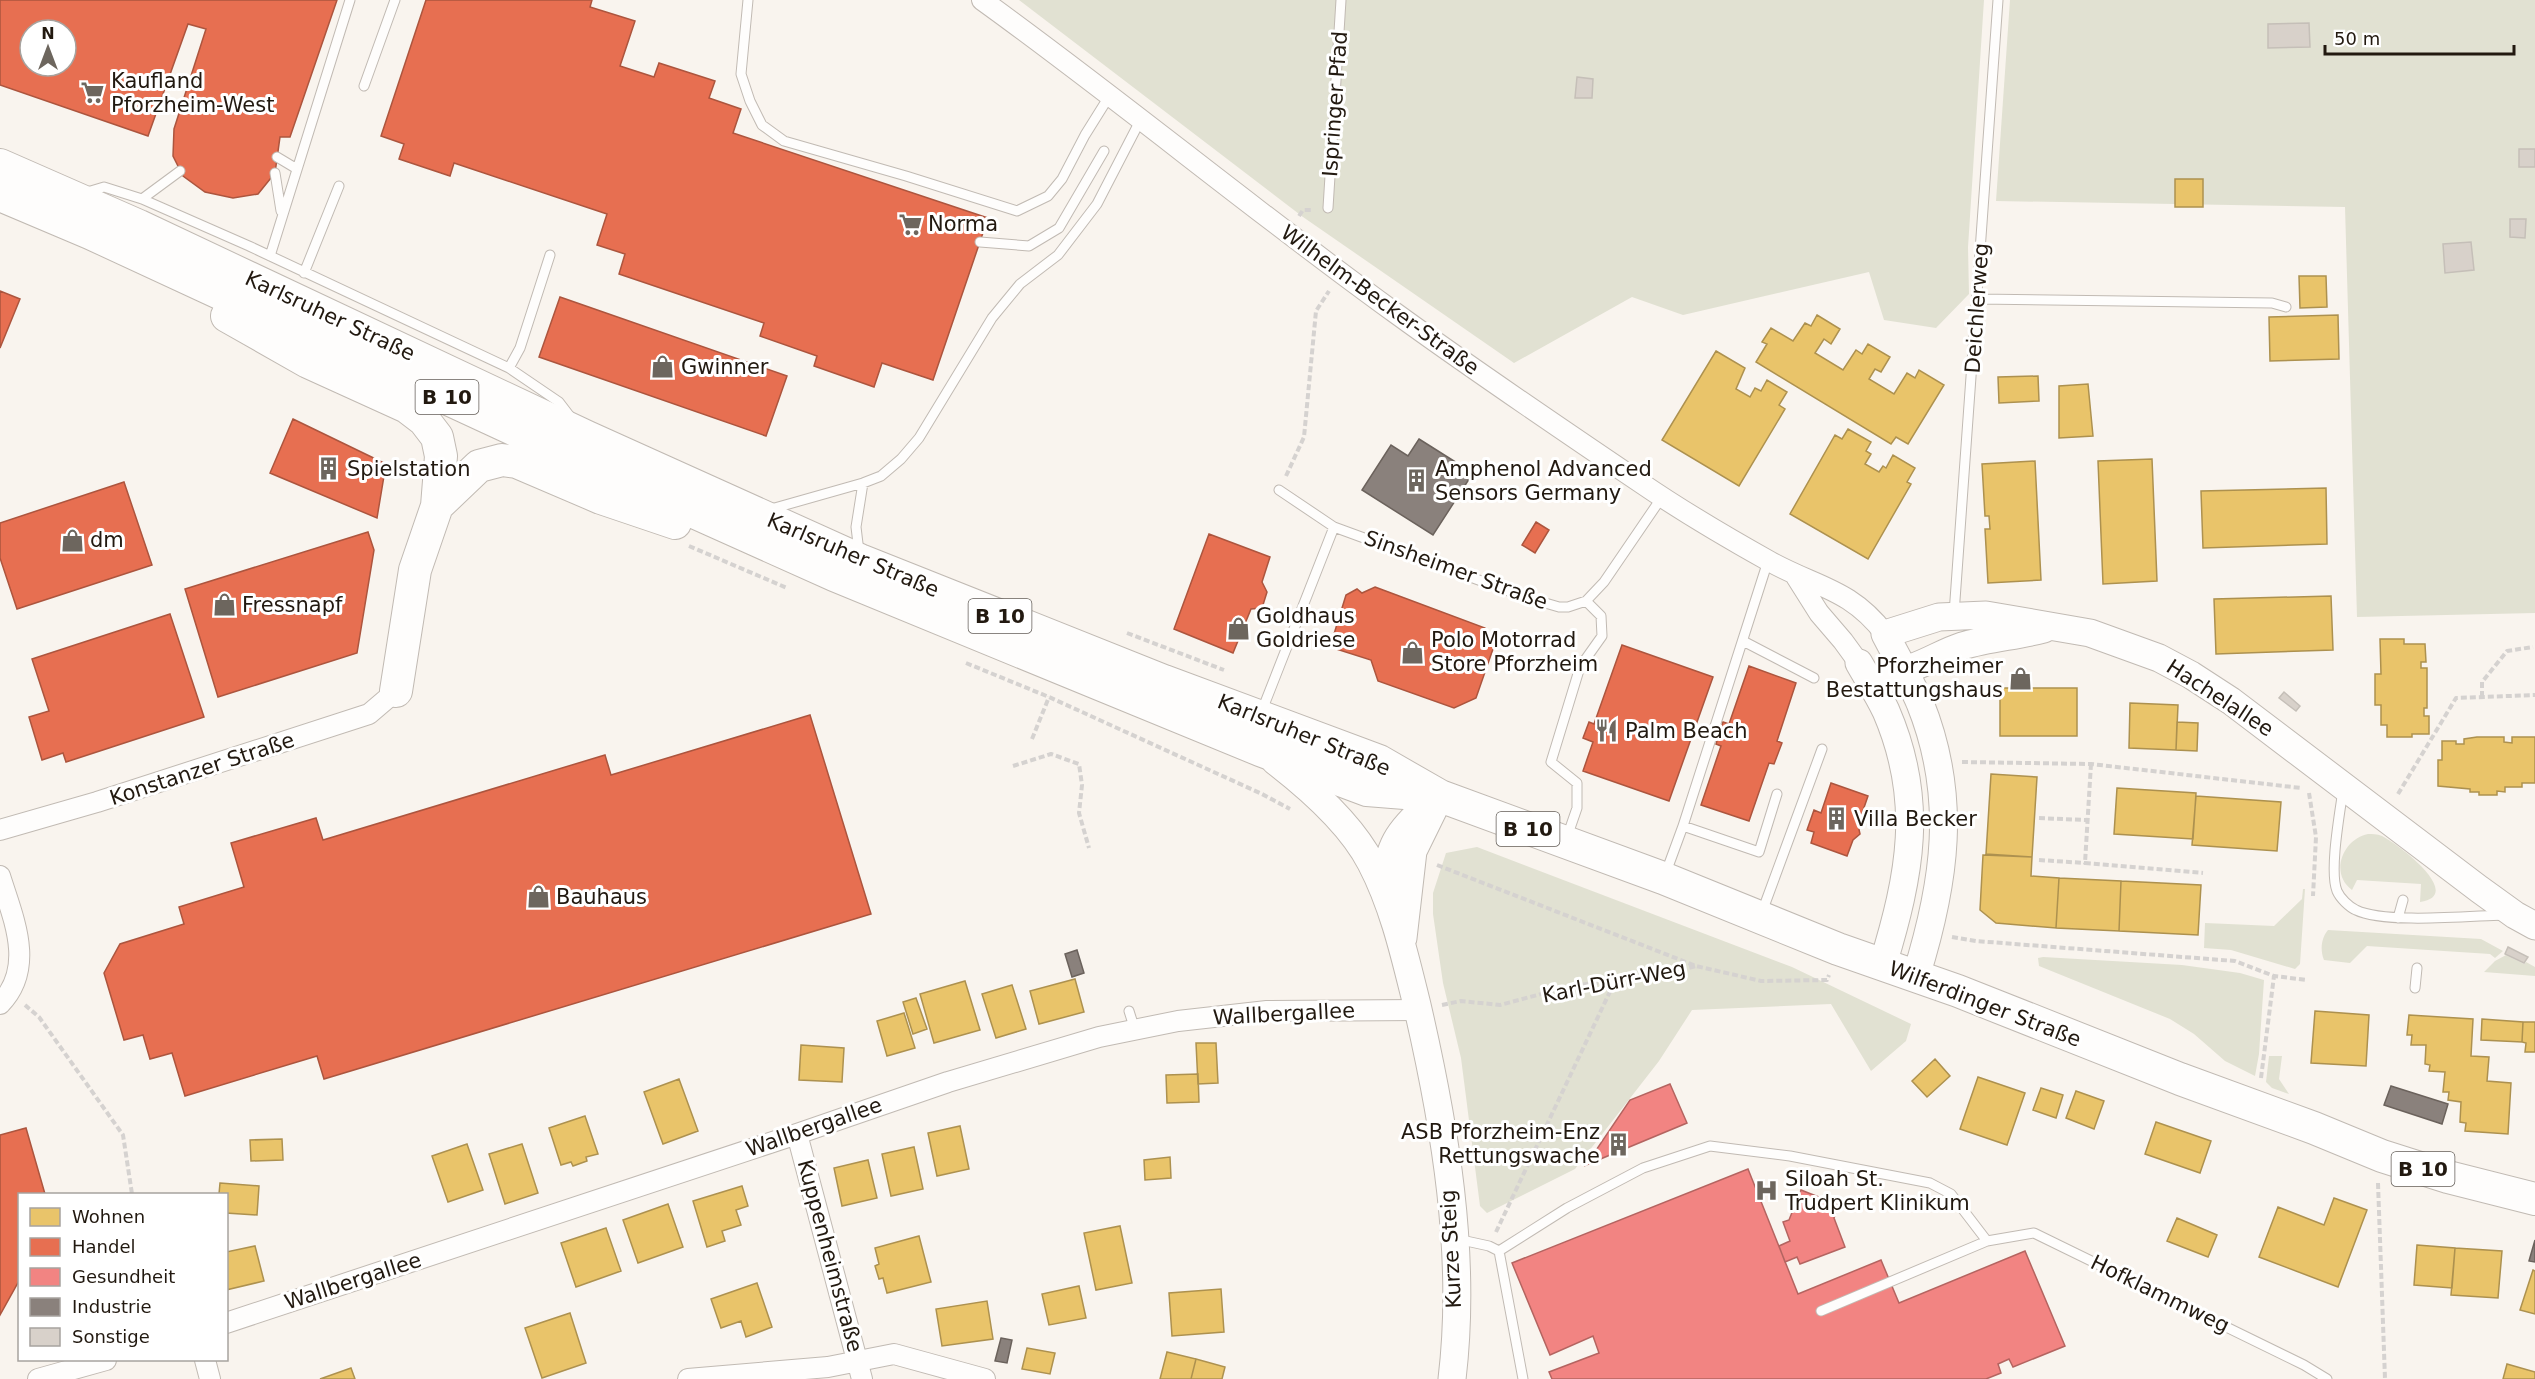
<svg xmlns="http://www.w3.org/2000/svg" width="2535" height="1379" viewBox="0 0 2535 1379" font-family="'DejaVu Sans',sans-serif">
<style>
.green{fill:#e1e1d2}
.homes{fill:#e9c46a;stroke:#ad914f;stroke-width:1.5}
.shops{fill:#e76f51;stroke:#ac553e;stroke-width:1.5;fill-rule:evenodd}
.health{fill:#f28482;stroke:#b46460;stroke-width:1.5}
.industry{fill:#8a817c;stroke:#6b625c;stroke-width:1.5}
.building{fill:#d8d1ca;stroke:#c5bfb8;stroke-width:1.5}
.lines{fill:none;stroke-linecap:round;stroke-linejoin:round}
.lane-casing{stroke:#c1bab3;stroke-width:11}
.street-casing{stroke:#c1bab3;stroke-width:22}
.secondary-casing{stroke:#c1bab3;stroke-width:29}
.primary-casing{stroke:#c1bab3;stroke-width:34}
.path{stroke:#d5d2d0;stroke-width:4;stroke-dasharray:6 3;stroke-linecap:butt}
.lane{stroke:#fefdfc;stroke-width:9}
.street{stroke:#fefdfc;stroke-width:20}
.secondary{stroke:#fefdfc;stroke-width:27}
.primary{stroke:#fefdfc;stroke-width:32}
.labels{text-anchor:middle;stroke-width:6;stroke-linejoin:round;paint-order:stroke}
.shield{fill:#fff;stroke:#645e58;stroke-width:1.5}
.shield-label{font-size:20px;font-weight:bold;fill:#221910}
.poi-label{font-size:21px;fill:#221910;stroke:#fff;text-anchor:start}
.street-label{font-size:21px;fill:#221910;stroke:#fff}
</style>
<rect width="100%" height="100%" fill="#f9f4ee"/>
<!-- green -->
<path class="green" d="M1019,0H1984L1968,247L1969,294L1936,328L1884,320L1869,272L1683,315L1632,297L1514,363L1303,217Z
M2010,0H2535V613L2357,617L2345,207L1996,201Z
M2368,834C2372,834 2377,834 2382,836C2395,842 2467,895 2420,902L2421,884L2357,880L2352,890C2329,873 2343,839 2368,834Z
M1477,847L1792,967L1911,1024L1906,1041L1871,1071L1831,1004L1692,1010L1659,1061L1575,1169L1487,1213L1480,1206L1461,1058L1443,983L1433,914V893L1446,853Z
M2303,889H2305L2300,964L2295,969L2231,950L2204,948L2205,923L2274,926L2302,899Z
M2328,930L2481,939L2503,951L2495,958L2490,954L2367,946L2350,963L2324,960C2320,951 2321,938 2328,930Z
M2506,955L2524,964L2526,962L2535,967V976L2484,972L2495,961Z
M2043,957L2182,965L2240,973L2264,980L2259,1054L2255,1076L2225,1061L2194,1034L2170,1019L2039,966L2038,958Z
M2269,1056H2282L2279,1079L2289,1094L2272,1088L2266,1082Z"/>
<!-- homes -->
<path class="homes" d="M2175,179H2203V207H2175Z
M2299,276H2326L2327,307L2300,308Z
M1817,315L1840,329L1831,344L1824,339L1815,353L1843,370L1856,350L1862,354L1868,344L1890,357L1881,372L1875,369L1869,379L1894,394L1907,373L1915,378L1919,370L1944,385L1908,444L1896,437L1891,444L1756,362L1767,344L1762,342L1771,328L1793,341L1805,323L1811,326Z
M2338,315L2339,359L2270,361L2269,317Z
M1716,351L1745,368L1736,389L1750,397L1755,388L1761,391L1767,380L1787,392L1779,405L1785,409L1739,486L1662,440Z
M2038,376L2039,401L1999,403L1998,377Z
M2088,384L2093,436L2059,438V386Z
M1848,429L1871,442L1866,451L1871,454L1865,464L1879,472L1883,466L1886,468L1893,455L1915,468L1907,482L1911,484L1868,559L1790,514L1835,435L1842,439Z
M2152,459L2157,581L2103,584L2098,461Z
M2035,461L2041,580L1988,583L1985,529H1990L1989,516H1985L1982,464Z
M2326,488L2327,544L2203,548L2201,491Z
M2331,596L2333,650L2216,654L2214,599Z
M2380,639H2404V644H2425L2426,662H2421V668H2427V708H2424V716H2429V734H2412V737H2387V725H2381V705H2375V674H2381Z
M2000,688H2077V736H2000Z
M2130,703L2178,705L2176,750L2129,748Z
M2177,722L2198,723L2197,751L2176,750Z
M2477,737H2504V742L2512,743V737H2535V783H2522V787H2505V792L2497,791V795H2479V792H2470V789L2438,786V760H2442V741H2456V744H2464V739Z
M1991,774L2037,777L2032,857L1986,854Z
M2117,788L2196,793L2193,839L2114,834Z
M2196,796L2281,802L2277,851L2192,845Z
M1983,855L2032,857L2031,876L2059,878L2056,928L1996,923L1980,910Z
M2059,878L2121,881L2119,931L2056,928Z
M2121,881L2201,885L2198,935L2119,931Z
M1075,979L1084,1012L1039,1024L1030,991Z
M965,981L980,1030L934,1043L920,994Z
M1012,985L1026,1029L996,1038L982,994Z
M916,998L927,1029L913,1034L903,1002Z
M2315,1011L2369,1015L2366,1066L2311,1063Z
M904,1013L915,1048L887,1056L877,1021Z
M2409,1015L2473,1019L2471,1056L2489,1057L2487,1081L2511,1083L2508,1134L2465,1131L2466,1123L2460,1122L2461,1102L2448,1100L2449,1092H2443L2445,1072L2429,1071L2430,1065L2425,1064L2426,1045H2411L2412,1035H2407Z
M2482,1019L2523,1022L2522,1042L2481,1040Z
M2523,1022H2535V1052H2525L2526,1043L2522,1042Z
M1196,1043H1216L1218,1083L1198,1084Z
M801,1045L844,1048L842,1082L799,1080Z
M1935,1059L1950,1076L1927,1097L1912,1081Z
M1198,1074L1199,1102L1167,1103L1166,1075Z
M1978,1077L2025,1093L2007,1145L1960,1129Z
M679,1079L698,1131L663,1144L644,1092Z
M2041,1088L2063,1095L2056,1118L2033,1110Z
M2076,1091L2104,1101L2094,1129L2066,1118Z
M585,1116L598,1154L586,1157L587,1161L573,1166L571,1162L561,1165L549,1128Z
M2156,1122L2211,1141L2200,1173L2145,1154Z
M960,1126L969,1169L937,1176L928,1133Z
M282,1139L283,1160L251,1161L250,1140Z
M467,1144L483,1190L448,1202L432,1156Z
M522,1144L538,1193L505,1204L489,1154Z
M914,1147L923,1189L891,1196L882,1154Z
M1170,1157L1171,1178L1145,1180L1144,1160Z
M868,1160L877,1198L842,1206L834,1168Z
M220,1183L259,1186L257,1215L226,1213V1194H219Z
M742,1186L748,1206L736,1210L741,1225L722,1231L725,1241L707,1247L693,1201Z
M2334,1198L2367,1210L2338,1287L2259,1257L2278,1207L2324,1225Z
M668,1204L683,1247L638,1263L623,1220Z
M2177,1218L2217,1235L2208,1257L2167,1241Z
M1120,1226L1132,1283L1096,1290L1084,1233Z
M606,1228L621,1271L576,1287L561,1243Z
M919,1236L931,1282L887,1293L883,1278L879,1279L875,1266L879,1264L875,1248Z
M2417,1245L2455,1248L2452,1288L2414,1285Z
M255,1246L264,1281L226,1290V1252Z
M2455,1248L2502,1251L2498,1298L2451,1295Z
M2533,1270L2535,1271V1314L2520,1310Z
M757,1283L772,1327L746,1337L741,1321L721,1328L711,1299Z
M1079,1286L1086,1318L1049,1325L1042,1294Z
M1221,1289L1224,1332L1172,1336L1169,1293Z
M987,1301L993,1339L942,1346L936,1309Z
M570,1313L586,1363L542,1378L525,1328Z
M1027,1348L1055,1353L1050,1374L1022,1369Z
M1167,1352L1196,1359L1191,1379H1160Z
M1196,1359L1225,1367L1222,1379H1191Z
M2507,1364L2535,1372V1379H2503Z
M351,1368L355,1379H320Z"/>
<!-- shops -->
<path class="shops" d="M0,0H337L290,137H280L275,173L258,194L233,198L205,192L183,176L173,156L174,129L206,29L188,24L148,136L0,85ZM30,30H66V66H30Z
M426,0H592L590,7L635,21L620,66L654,77L659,63L715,81L709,98L741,109L733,133L988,218L933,380L882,363L874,387L814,366L817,356L760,336L764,323L619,274L625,254L597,245L607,214L454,163L450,176L399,159L404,144L381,136Z
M0,291L20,299L0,348Z
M560,297L787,376L766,436L539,357Z
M293,419L386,464L377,518L270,473Z
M124,482L152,565L17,609L0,558V523Z
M1536,522L1549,530L1535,553L1522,545Z
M368,532L374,550L357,653L218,697L185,589Z
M1209,534L1270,557L1262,582L1267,592L1262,608L1251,609L1233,653L1174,629Z
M1375,587L1485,628L1494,646L1476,698L1454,708L1378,681L1371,660L1330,647L1346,595L1357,589L1362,593Z
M170,614L204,717L66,762L63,753L42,760L29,717L49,711L32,659Z
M1622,645L1713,677L1669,801L1583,771L1593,742L1583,738L1589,722L1594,724Z
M1749,666L1796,683L1777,741L1782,743L1774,764L1769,763L1749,821L1701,805L1721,746L1716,744L1723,722L1729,724Z
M810,715L871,914L324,1079L317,1056L185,1096L172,1053L150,1059L143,1035L124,1040L104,973L120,944L184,924L179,907L244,887L231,843L316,818L323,840L605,755L611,775Z
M1831,783L1868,796L1858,825L1860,834L1853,840L1847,856L1811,843L1814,832L1807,830L1814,810L1821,813Z
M26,1128L45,1194H20V1279L0,1315V1135Z"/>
<!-- health -->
<path class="health" d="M1670,1084L1687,1123L1586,1165L1630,1100Z
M1748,1169L1798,1294L1881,1260L1899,1303L2025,1251L2065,1346L2013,1367L2009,1359L1998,1364L2001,1373L1986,1379H1552L1549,1372L1599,1353L1593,1336L1550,1355L1512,1263Z
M1801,1190L1839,1205L1834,1218L1845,1247L1800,1264L1797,1257L1785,1262L1779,1246L1790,1241L1783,1222L1789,1220Z"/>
<!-- industry -->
<path class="industry" d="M1419,439L1473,473L1433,535L1362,490L1391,445L1408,456Z
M1077,950L1084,973L1072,977L1065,954Z
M2391,1086L2448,1104L2442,1124L2384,1105Z
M2535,1240V1262L2529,1261Z
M1001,1338L1012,1340L1007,1363L995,1361Z"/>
<!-- building -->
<path class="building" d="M2309,23L2310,47L2268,48V24Z
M1577,77L1593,79L1592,98H1575Z
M2519,149H2535V167H2519Z
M2510,219H2526L2525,238L2510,237Z
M2471,242L2474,270L2445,273L2443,244Z
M2284,692L2300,706L2296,711L2279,698Z
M2508,947L2528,957L2524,963L2505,954Z"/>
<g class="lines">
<defs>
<path id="lane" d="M748,0L741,74L750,101L762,125L784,141L906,176L1017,211L1048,196L1062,179L1085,135L1110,95
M364,86L395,0
M277,157L297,169
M275,173L281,211
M84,193L104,187L142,199L249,246L509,368L559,402L572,419
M142,199L180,171
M1328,208L1341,0
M980,242L1029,246L1059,228L1104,151
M270,256L350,0
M304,273L339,186
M1978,299L2272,303L2286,307
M509,368L520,348L550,255
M1279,490L1334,527L1525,597L1559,607H1568L1586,601L1604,582L1662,497
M771,509L863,483L881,476L901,459L919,438L992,318L1020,284L1058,255L1097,204L1141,119
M859,552L856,527L863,483
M1954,614L1998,0
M1743,641L1814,678
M1261,713L1334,527
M2343,790C2340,812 2329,871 2337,891C2340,898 2349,907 2356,910C2384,924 2469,916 2503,915
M1683,826L1759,852L1777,794
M1567,837L1577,808V783L1551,762L1580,667L1602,636L1601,616L1586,601
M1665,875L1683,826L1768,561
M1762,912L1822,749
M2398,918L2403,900
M2415,988L2417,968
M1129,1011L1135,1030
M1457,1239L1489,1246L1499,1251L1523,1379
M1987,1241L2034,1233L2304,1365L2327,1379
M1499,1251L1567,1208L1643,1168L1710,1146L1790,1156L1930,1183L1951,1194L1987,1241L1821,1311"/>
<path id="street" d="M982,0C1122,101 1254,211 1394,312C1475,371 1558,427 1641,483C1682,511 1726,537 1769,561C1815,587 1850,588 1885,634
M1795,575L1819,613L1843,641L1859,663
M0,830L97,802L369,714L396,691
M0,876C13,918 36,967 0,1004
M797,1134L862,1379
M226,1323L797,1134L948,1082L1099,1037L1178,1021L1267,1011L1418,1010
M205,1360L210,1379
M38,1379L106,1360
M688,1379L828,1367L894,1354L985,1379"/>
<path id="secondary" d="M1885,634L1939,617L1986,615L2090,633L2159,658L2191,675L2231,701L2479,889L2515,915L2535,926
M1885,634C1897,657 1910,680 1920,703C1958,797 1945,883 1916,976
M1859,663C1868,679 1878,694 1886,711C1925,801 1910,875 1883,964
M1889,671C1915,672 1937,654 1962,646C1989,638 2017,636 2044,629
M1275,761C1310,788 1351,824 1371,863C1394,907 1405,957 1417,1005C1445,1126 1467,1255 1452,1379
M1382,887C1390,846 1396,832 1429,804
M1403,938L1413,851L1440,796"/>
<path id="primary" d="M0,165L139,226L587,437L860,560L1164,681L1379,761L1440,796L1663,878L1838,949L1958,991L2180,1079L2314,1128L2382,1156L2448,1177L2535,1199
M0,195L90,233L638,487L834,575L1260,750L1367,790L1430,795
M227,316L308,362L407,407L424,420L437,437L441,456L437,506L415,570L396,691
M437,506L479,466L502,460L517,462L601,498L675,523"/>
</defs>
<!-- lane casing -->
<use href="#lane" class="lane-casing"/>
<!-- street casing -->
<use href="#street" class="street-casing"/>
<!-- secondary casing -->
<use href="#secondary" class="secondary-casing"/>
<!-- primary casing -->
<use href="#primary" class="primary-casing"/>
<!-- path -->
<path class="path" d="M1299,216L1303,210H1312
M1286,476L1304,437L1316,311L1329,291
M689,546L787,588
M1127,633L1224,670
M966,663L1049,697L1262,794L1290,809
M2482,697V682L2507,651L2533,647
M1032,739L1049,697
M1962,762L2091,764L2301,788
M2091,764L2085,863L2203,873
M1013,766L1051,754L1079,764L1082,785L1079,813L1089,848
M2309,793L2316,837L2313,896
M2398,794L2456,698L2535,695
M2039,818L2086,820
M2039,860L2085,863
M1437,865L1696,966L1761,981L1827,980L1829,975
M1952,937L1976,941L2235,961L2274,976L2307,980
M25,1005L39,1017L123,1135L132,1194
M1442,1005L1461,1001L1500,1005L1571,986L1661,975L1696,966
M2261,1078L2274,976
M2378,1183L2385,1379
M1496,1232L1615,981"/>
<!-- lane -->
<use href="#lane" class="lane"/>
<!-- street -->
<use href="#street" class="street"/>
<!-- secondary -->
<use href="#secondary" class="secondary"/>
<!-- primary -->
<use href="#primary" class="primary"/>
</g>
<!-- icons -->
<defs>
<symbol id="supermarket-bare" viewBox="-9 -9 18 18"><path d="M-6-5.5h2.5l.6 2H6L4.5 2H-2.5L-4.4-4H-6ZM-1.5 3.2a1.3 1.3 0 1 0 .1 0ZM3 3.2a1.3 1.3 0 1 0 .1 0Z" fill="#6d665e" stroke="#fff" stroke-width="2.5" paint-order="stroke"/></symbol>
<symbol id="shop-bare" viewBox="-9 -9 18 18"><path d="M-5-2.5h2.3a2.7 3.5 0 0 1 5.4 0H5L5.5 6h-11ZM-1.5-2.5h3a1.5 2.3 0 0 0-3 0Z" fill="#6d665e" stroke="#fff" stroke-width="2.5" paint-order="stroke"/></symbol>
<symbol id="building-bare" viewBox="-9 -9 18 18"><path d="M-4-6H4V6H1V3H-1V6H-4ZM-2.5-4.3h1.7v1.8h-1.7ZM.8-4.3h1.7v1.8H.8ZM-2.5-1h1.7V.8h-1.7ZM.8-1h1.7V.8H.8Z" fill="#6d665e" stroke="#fff" stroke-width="2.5" paint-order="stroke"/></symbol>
<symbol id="restaurant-bare" viewBox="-9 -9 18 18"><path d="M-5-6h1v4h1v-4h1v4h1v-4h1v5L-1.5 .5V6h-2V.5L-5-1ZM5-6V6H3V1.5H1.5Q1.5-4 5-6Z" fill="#6d665e" stroke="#fff" stroke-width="2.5" paint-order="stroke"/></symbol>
<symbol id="hospital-bare" viewBox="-9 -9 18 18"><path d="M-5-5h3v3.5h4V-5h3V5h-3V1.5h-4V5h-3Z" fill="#6d665e" stroke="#fff" stroke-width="2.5" paint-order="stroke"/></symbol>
</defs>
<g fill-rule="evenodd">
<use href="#supermarket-bare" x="76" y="76" width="33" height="33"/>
<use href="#supermarket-bare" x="894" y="208" width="33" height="33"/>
<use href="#shop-bare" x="646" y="350" width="33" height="33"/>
<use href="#building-bare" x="312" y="452" width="33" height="33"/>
<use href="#building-bare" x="1400" y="464" width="33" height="33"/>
<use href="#shop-bare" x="56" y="524" width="33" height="33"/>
<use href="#shop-bare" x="208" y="588" width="33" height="33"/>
<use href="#shop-bare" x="1222" y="612" width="33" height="33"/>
<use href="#shop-bare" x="1396" y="636" width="33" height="33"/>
<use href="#shop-bare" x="2004" y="662" width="33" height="33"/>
<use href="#restaurant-bare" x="1590" y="714" width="33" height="33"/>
<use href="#building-bare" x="1820" y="802" width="33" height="33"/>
<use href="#shop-bare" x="522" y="880" width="33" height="33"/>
<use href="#building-bare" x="1602" y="1128" width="33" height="33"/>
<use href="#hospital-bare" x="1750" y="1174" width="33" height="33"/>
</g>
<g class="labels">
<!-- shield labels -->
<g class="shield">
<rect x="415.5" y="380" width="63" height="34" rx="4.5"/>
<rect x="968.5" y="599" width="63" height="34" rx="4.5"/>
<rect x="1496.5" y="812" width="63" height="34" rx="4.5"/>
<rect x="2391.5" y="1152" width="63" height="34" rx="4.5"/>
</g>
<g class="shield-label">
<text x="447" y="404">B 10</text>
<text x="1000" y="623">B 10</text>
<text x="1528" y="836">B 10</text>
<text x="2423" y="1176">B 10</text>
</g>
<!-- poi labels -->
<g class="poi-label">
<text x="111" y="88">Kaufland<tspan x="111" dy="24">Pforzheim-West</tspan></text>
<text x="928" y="231">Norma</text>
<text x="681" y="374">Gwinner</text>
<text x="347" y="476">Spielstation</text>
<text x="1435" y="476">Amphenol Advanced<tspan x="1435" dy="24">Sensors Germany</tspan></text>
<text x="90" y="547">dm</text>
<text x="242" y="612">Fressnapf</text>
<text x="1256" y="623">Goldhaus<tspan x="1256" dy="24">Goldriese</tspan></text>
<text x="1431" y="647">Polo Motorrad<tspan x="1431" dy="24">Store Pforzheim</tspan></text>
<text x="2003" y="673" text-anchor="end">Pforzheimer<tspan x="2003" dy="24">Bestattungshaus</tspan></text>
<text x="1625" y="738">Palm Beach</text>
<text x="1854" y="826">Villa Becker</text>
<text x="556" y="904">Bauhaus</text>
<text x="1600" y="1139" text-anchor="end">ASB Pforzheim-Enz<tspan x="1600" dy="24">Rettungswache</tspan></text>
<text x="1785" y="1186">Siloah St.<tspan x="1785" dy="24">Trudpert Klinikum</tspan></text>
</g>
<!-- street labels -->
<g class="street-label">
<text transform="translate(1335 104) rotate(-86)" y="7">Ispringer Pfad</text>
<text transform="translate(1380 300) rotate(36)" y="7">Wilhelm-Becker-Straße</text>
<text transform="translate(1977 308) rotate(-86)" y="7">Deichlerweg</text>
<text transform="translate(330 316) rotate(25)" y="7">Karlsruher Straße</text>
<text transform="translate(853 555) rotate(23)" y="7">Karlsruher Straße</text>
<text transform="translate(1456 570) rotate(20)" y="7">Sinsheimer Straße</text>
<text transform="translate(2220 698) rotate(33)" y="7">Hachelallee</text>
<text transform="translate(1304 735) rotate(22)" y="7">Karlsruher Straße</text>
<text transform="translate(202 769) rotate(-18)" y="7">Konstanzer Straße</text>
<text transform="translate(1614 982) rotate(-11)" y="7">Karl-Dürr-Weg</text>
<text transform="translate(1985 1004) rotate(21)" y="7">Wilferdinger Straße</text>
<text transform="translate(1284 1014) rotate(-3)" y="7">Wallbergallee</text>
<text transform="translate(814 1127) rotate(-19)" y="7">Wallbergallee</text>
<text transform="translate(1451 1249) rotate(-93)" y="7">Kurze Steig</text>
<text transform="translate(830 1256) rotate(75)" y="7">Kuppenheimstraße</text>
<text transform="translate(353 1281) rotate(-18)" y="7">Wallbergallee</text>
<text transform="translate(2160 1294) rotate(26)" y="7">Hofklammweg</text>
</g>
</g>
<!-- legend -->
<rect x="18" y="1193" width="210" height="168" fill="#ffffff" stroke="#a7a39f" stroke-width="1.5"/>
<rect x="30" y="1208" width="30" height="18" fill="#e9c46a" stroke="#a7a39f" stroke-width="1.5"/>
<text x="72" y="1223" font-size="18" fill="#221910">Wohnen</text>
<rect x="30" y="1238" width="30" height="18" fill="#e76f51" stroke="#a7a39f" stroke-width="1.5"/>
<text x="72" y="1253" font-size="18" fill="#221910">Handel</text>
<rect x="30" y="1268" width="30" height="18" fill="#f28482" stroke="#a7a39f" stroke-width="1.5"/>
<text x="72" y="1283" font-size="18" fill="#221910">Gesundheit</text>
<rect x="30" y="1298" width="30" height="18" fill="#8a817c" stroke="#a7a39f" stroke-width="1.5"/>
<text x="72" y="1313" font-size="18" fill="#221910">Industrie</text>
<rect x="30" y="1328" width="30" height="18" fill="#d8d1ca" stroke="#a7a39f" stroke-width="1.5"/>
<text x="72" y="1343" font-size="18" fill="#221910">Sonstige</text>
<!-- north arrow -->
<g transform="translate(48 48)"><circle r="28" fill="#ffffff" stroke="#a7a39f" stroke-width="1.5"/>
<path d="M0-4.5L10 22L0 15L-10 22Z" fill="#6d665e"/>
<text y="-9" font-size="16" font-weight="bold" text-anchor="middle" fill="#221910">N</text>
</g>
<!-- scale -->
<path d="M2325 45v9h189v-9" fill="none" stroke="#221910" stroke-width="3"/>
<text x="2334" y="45" font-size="18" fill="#221910" stroke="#ffffff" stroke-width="4.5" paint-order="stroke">50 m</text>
</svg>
